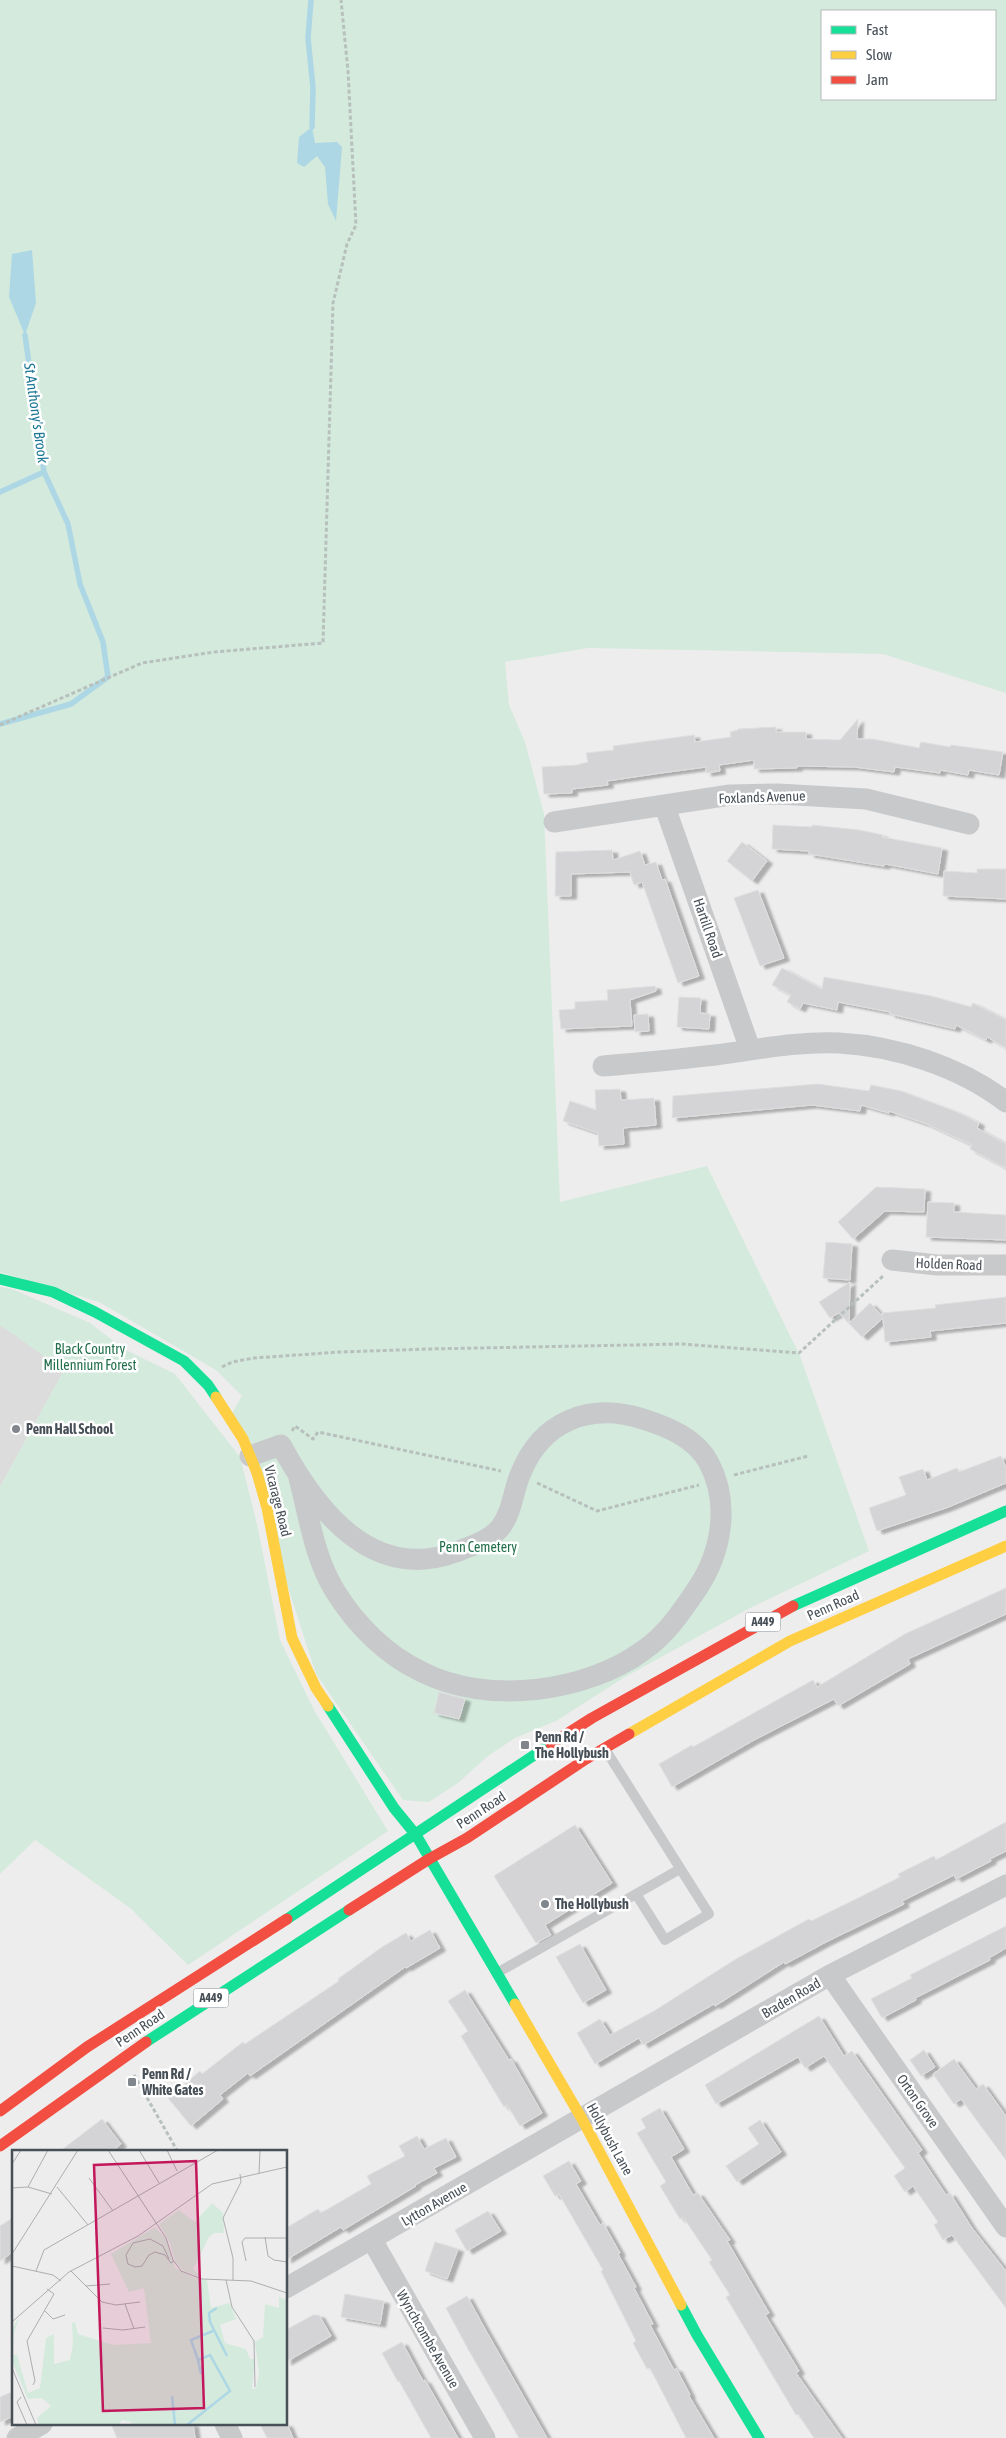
<svg xmlns="http://www.w3.org/2000/svg" width="1006" height="2438" viewBox="0 0 1006 2438" font-family="'Asap Condensed',sans-serif">
<style>
.education{fill:#dcdcdc}
.green{fill:#d4eadd;fill-rule:evenodd}
.water{fill:#add7e4}
.lines{fill:none;stroke-linecap:round;stroke-linejoin:round}
.stream{stroke:#add7e4;stroke-width:5.5}
.building{fill:#d4d4d6;stroke:#dfdfe0;filter:url(#shadow)}
.path{stroke:#b7c0bd;stroke-width:3;stroke-dasharray:4 2.5;stroke-linecap:butt}
.lane{stroke:#c8c9cb;stroke-width:10}
.street{stroke:#c8c9cb;stroke-width:21}
.fast{stroke:#16e098;stroke-width:11}
.slow{stroke:#ffcf43;stroke-width:11}
.jam{stroke:#f24e42;stroke-width:11}
.poi-dot{fill:#81868c;stroke:#fff;stroke-width:2}
.labels{text-anchor:middle;stroke-width:5;stroke-linejoin:round;paint-order:stroke}
.shield{fill:#fff;stroke:#7e8489;stroke-width:1}
.shield-label{font-size:12px;font-weight:bold;fill:#474f57}
.street-label{font-size:14px;fill:#474f57;stroke:#fff}
.park-label{font-size:14px;fill:#216f4a;stroke:#fff}
.poi-label{font-size:14px;font-weight:bold;fill:#474f57;stroke:#fff;text-anchor:start}
.water-label{font-size:15px;font-style:italic;fill:#1c7895;stroke:#fff}
.inset-river{fill:none;stroke:#add7e4;stroke-width:2.5}
.inset-road{fill:none;stroke:#abaeb1;stroke-width:1}
.view{fill:#c2185b;fill-opacity:0.15;stroke:#c2185b;stroke-width:2.5}
.inset-edge{fill:none;stroke:#474f57;stroke-width:2.5}
</style>
<defs>
<filter id="shadow"><feDropShadow dx="5.5" dy="3" stdDeviation="1" flood-color="#0004"/></filter>
</defs>
<rect width="100%" height="100%" fill="#eeeded"/>
<!-- education -->
<path class="education" d="M0,1287L90,1323L0,1487Z"/>
<!-- green -->
<path class="green" d="M0,0H1006V693L883,654L588,648L505,662L509,705L525,742L544,814L560,1202L707,1166L800,1356L869,1551L750,1608L625,1677L556,1721L515,1738L488,1756L458,1783L429,1802L403,1800L316,1674L232,1413L242,1396L216,1370L99,1302L0,1272ZM822,11H995V99H822Z
M0,1287L12,1289L90,1323L124,1349L175,1374L240,1457L257,1524L280,1640L314,1710L388,1831L188,1965L130,1908L35,1840L0,1874V1487L64,1370L0,1325Z"/>
<!-- water -->
<path class="water" d="M312,127L315,143L337,142L342,147L336,221L328,204L325,167L317,156L304,167L297,163L299,137Z
M32,250L36,303L25,335L9,297L12,254Z"/>
<g class="lines">
<!-- stream -->
<path class="stream" d="M311,0L308,38L313,88L312,127
M0,492L44,472L25,335
M0,724L71,704L108,677L103,642L80,584L68,524L44,472"/>
</g>
<!-- building -->
<path class="building" d="M858,719L857,739H873L919,748L921,742L950,747L951,745L1003,752L999,775L969,770L968,775L940,770V773L895,767L894,772L854,767L797,766V768L754,769V760L719,765L720,771L706,773V767L661,773L607,781L608,785L572,789V793L544,794L542,767L577,765L588,762L586,753L614,750L613,746L694,735L695,742L731,737L730,732L738,730V729L776,727V732H806V739L840,740Z
M773,825L812,827V825L859,830L883,835L882,837L942,848L938,874L885,864L884,866L809,854V851L772,849Z
M742,842L767,861L752,881L727,861Z
M612,850L613,860L640,851L645,865L656,862L662,880L665,879L699,976L678,983L642,882L634,885L630,872L571,874V896H555L556,852Z
M977,869H1006V899L943,896L944,871L977,873Z
M758,890L784,958L760,966L734,898Z
M782,968L822,989L824,977L931,996L971,1007L973,1003L1006,1020V1048L987,1037L986,1040L956,1025L955,1029L890,1014V1012L838,1002L837,1010L803,1003L800,1009L787,1002L791,995L772,985Z
M655,986L656,991L630,1000L632,1026L561,1029L559,1010L575,1009V1002L608,1000L607,990Z
M679,997L701,998L700,1013L710,1014L709,1029L677,1027Z
M648,1014L649,1031L635,1032L634,1015Z
M818,1084L869,1091L871,1085L901,1091L957,1112L979,1123L977,1128L1006,1144V1168L970,1149L972,1145L927,1124L889,1111V1113L861,1105L860,1111L812,1105L672,1118L673,1096Z
M620,1089L621,1100L654,1098L656,1125L623,1128L624,1144L599,1146L598,1133L563,1121L570,1101L596,1110L595,1090Z
M876,1187L925,1189L924,1212L885,1211L853,1239L838,1222Z
M928,1202L954,1203V1212L1006,1215V1240L926,1237Z
M826,1242L852,1244L850,1280L823,1278Z
M850,1282L849,1323L870,1303L882,1316V1313L936,1308L935,1305L1006,1297V1323L930,1331L931,1337L885,1342L883,1318L862,1337L839,1313L830,1318L819,1302Z
M1001,1456L1006,1468V1483L946,1508L877,1531L869,1508L906,1495L899,1477L923,1469L927,1480L957,1468L959,1472Z
M1006,1588V1614L908,1659L910,1664L838,1706L834,1699L754,1740L672,1787L659,1764L692,1745L693,1747L813,1680L817,1687L905,1634Z
M439,1692L465,1699L459,1719L434,1713Z
M1006,1822V1851L990,1859L991,1861L956,1879L954,1875L902,1901L904,1904L826,1942L785,1964L784,1962L715,2006L714,2004L643,2045L639,2038L595,2064L577,2033L600,2019L610,2035L654,2011L736,1959L809,1919L811,1921L850,1902L900,1877L898,1874L934,1856L936,1860Z
M575,1825L612,1883L545,1925L551,1935L536,1943L494,1876Z
M1006,1926V1948L989,1958L990,1960L915,1998L916,2000L882,2018L871,1999L912,1978L910,1975Z
M430,1930L440,1948L406,1968L405,1967L277,2057L250,2076L248,2073L220,2095L223,2099L191,2126L168,2098L200,2071L202,2074L243,2042L245,2044L339,1981L338,1979L382,1947L406,1933L411,1941Z
M580,1944L606,1990L583,2003L556,1957Z
M465,1990L509,2060L511,2059L542,2113L520,2126L507,2105L504,2107L461,2036L468,2031L448,2001Z
M819,2016L844,2056L852,2051L922,2150L918,2153L946,2195L950,2193L972,2228L1006,2271V2308L952,2235L943,2240L934,2225L938,2222L913,2186L905,2192L894,2176L905,2168L824,2056L805,2068L798,2057L716,2104L705,2085Z
M924,2050L935,2067L921,2076L910,2060Z
M954,2059L976,2089L983,2084L1006,2116V2160L961,2099L954,2104L933,2074Z
M660,2108L684,2149L671,2157L693,2195L698,2193L730,2240L727,2241L769,2313L765,2315L799,2371L796,2373L842,2438H814L798,2414L796,2415L726,2297L730,2295L709,2262L712,2260L683,2217L680,2219L660,2186L666,2182L637,2133L646,2128L641,2119Z
M102,2119L121,2144L111,2152H59Z
M760,2120L781,2152L737,2182L726,2166L759,2144L748,2128Z
M417,2136L424,2149L446,2138L456,2157L434,2168L437,2173L415,2185L416,2186L343,2230L341,2227L286,2260V2228L318,2209L321,2213L371,2184L367,2176L405,2156L399,2146Z
M569,2161L581,2181L576,2184L600,2225L603,2223L620,2253L618,2254L636,2287L634,2288L653,2324L650,2325L674,2370L676,2368L690,2395L689,2396L714,2438H686L650,2368L647,2369L633,2343L636,2341L601,2271L603,2270L559,2194L555,2196L543,2176Z
M488,2211L501,2231L467,2251L455,2230Z
M14,2217V2251L0,2261V2226Z
M435,2242L458,2249L447,2279L425,2271Z
M345,2294L384,2301L380,2324L341,2317Z
M467,2296L485,2329L547,2438H519L468,2349L446,2308Z
M313,2315H319L331,2336L286,2362V2330Z
M402,2342L423,2381L425,2380L458,2438H431L399,2381L398,2382L382,2353Z
M14,2391V2416L0,2422V2397Z
M111,2424H193L195,2438H117Z
M260,2424H287L293,2438H267Z"/>
<g class="lines">
<!-- path -->
<path class="path" d="M0,725L142,663L214,652L323,643L333,303L347,244L356,225L348,71L341,0
M222,1367L232,1362L254,1358L340,1352L428,1349L681,1344L799,1353L883,1276
M292,1431L295,1426L313,1439L318,1432L501,1471
M734,1475L808,1456
M537,1483L597,1511L699,1485
M134,2075L178,2152"/>
<!-- lane -->
<path class="lane" d="M605,1749L709,1914L665,1940L636,1894
M497,1973L680,1869"/>
<!-- street -->
<path class="street" d="M665,807L750,1049
M554,822L730,795L778,794L866,799L969,824
M603,1066C638,1063 672,1060 706,1056C750,1051 794,1041 839,1043C896,1046 961,1067 1006,1102
M892,1260L937,1265H1006
M250,1456L281,1445C316,1510 372,1583 456,1552C471,1546 489,1541 500,1528C512,1513 513,1492 520,1475C541,1421 589,1402 643,1419C668,1427 696,1438 709,1463C730,1503 722,1552 697,1589C682,1611 667,1634 644,1650C586,1693 487,1705 422,1672C386,1655 356,1625 335,1591C314,1557 309,1516 299,1478
M830,1975L1006,2227
M372,2240L485,2438
M286,2288L830,1975L1006,1885
M225,2424L232,2438
M17,2438L42,2424"/>
<!-- fast -->
<path class="fast" d="M0,1279L53,1292L95,1312L184,1361L208,1385L216,1397
M793,1606L1006,1511
M328,1706L394,1808L416,1835L515,2004
M287,1919L551,1744
M146,2042L349,1910
M681,2305L697,2335L759,2438"/>
<!-- slow -->
<path class="slow" d="M216,1397L243,1439L257,1473L267,1508L292,1638L316,1688L328,1706
M629,1734L790,1641L1006,1546
M515,2004L582,2119L681,2305"/>
<!-- jam -->
<path class="jam" d="M551,1744L592,1718L793,1606
M349,1910L429,1859L467,1838L586,1759L629,1734
M0,2111L87,2047L287,1919
M0,2146L146,2042"/>
</g>
<!-- markers -->
<g class="poi-dot">
<circle cx="16" cy="1429" r="5"/>
<rect x="520" y="1740" width="10" height="10" rx="2.5"/>
<circle cx="545" cy="1904" r="5"/>
<rect x="127" y="2077" width="10" height="10" rx="2.5"/>
</g>
<g class="labels">
<!-- shield labels -->
<g class="shield">
<rect x="745.5" y="1612.5" width="35" height="19" rx="4"/>
<rect x="193.5" y="1988.5" width="35" height="19" rx="4"/>
</g>
<g class="shield-label">
<text x="763" y="1626">A449</text>
<text x="211" y="2002">A449</text>
</g>
<!-- street labels -->
<g class="street-label">
<text transform="translate(762 797) rotate(-2)" y="5">Foxlands Avenue</text>
<text transform="translate(708 928) rotate(71)" y="5">Hartill Road</text>
<text transform="translate(949 1264) rotate(2)" y="5">Holden Road</text>
<text transform="translate(278 1501) rotate(76)" y="5">Vicarage Road</text>
<text transform="translate(833 1605) rotate(-24)" y="5">Penn Road</text>
<text transform="translate(481 1810) rotate(-33)" y="5">Penn Road</text>
<text transform="translate(791 1998) rotate(-30)" y="5">Braden Road</text>
<text transform="translate(140 2028) rotate(-34)" y="5">Penn Road</text>
<text transform="translate(918 2101) rotate(55)" y="5">Orton Grove</text>
<text transform="translate(610 2139) rotate(61)" y="5">Hollybush Lane</text>
<text transform="translate(434 2204) rotate(-30)" y="5">Lytton Avenue</text>
<text transform="translate(428 2339) rotate(60)" y="5">Wynchcombe Avenue</text>
</g>
<!-- park labels -->
<g class="park-label">
<text x="90" y="1354">Black Country<tspan x="90" dy="16">Millennium Forest</tspan></text>
<text x="478" y="1552">Penn Cemetery</text>
</g>
<!-- poi labels -->
<g class="poi-label">
<text x="26" y="1434">Penn Hall School</text>
<text x="535" y="1742">Penn Rd /<tspan x="535" dy="16">The Hollybush</tspan></text>
<text x="555" y="1909">The Hollybush</text>
<text x="142" y="2079">Penn Rd /<tspan x="142" dy="16">White Gates</tspan></text>
</g>
<!-- water labels -->
<g class="water-label">
<text transform="translate(36 413) rotate(82)" y="5">St Anthony's Brook</text>
</g>
</g>
<!-- overview -->
<g transform="translate(12 2150)">
<rect width="275" height="275" fill="#eeeded"/>
<path d="M200,53L211,63L212,83H202L197,87L181,119L190,128L170,120L163,111L158,93L147,74L167,60L183,72ZM143,77L155,90L163,118L183,128L195,130L199,158L218,153L224,169L208,175L213,193L234,199L238,209H243L240,239L244,238L247,224L243,192L251,187L253,154L267,158V147L275,150V275H120L119,272L110,270L107,275H27L25,268L39,256L30,248L16,249L0,211V180L4,172L7,168L2,183L1,205H5L16,243L28,238L34,188L42,184V214L58,210L61,193L60,173L63,172L66,184L101,195L139,193L132,138L117,142L99,104Z" fill="#d4eadd"/>
<path class="inset-river" d="M205,158L197,163L198,172L215,206M186,210L179,190L201,181M160,246L163,275M175,275L218,241L198,205L186,210L189,224"/>
<path class="inset-road" d="M96,0L154,88L161,110L169,121L190,129L239,131L275,143M127,0L147,33M155,0L165,21M0,14L9,0M247,23L248,0M77,28L101,61M16,37L36,0M45,37L76,75M0,38L16,37L40,44M253,87L256,106L262,110L275,112M0,104L66,0M157,109L151,96L138,89L121,93L114,105L116,114L123,117L130,116L137,105L143,102L153,105L159,113L162,111M234,111L230,92L233,88H275M0,116L41,125L49,131M24,121L32,100L206,0M59,121L90,152L104,155L128,152M214,130L220,157L242,191L243,237M221,130V108L211,68L229,32L228,24M74,136L98,134M113,154L122,179M33,161L41,169L53,165M1,171L57,122L126,86L200,34L275,17M91,178L111,180L133,177M0,218L24,275M21,235L23,231L15,191L42,144L35,139M9,247L5,252L15,275"/>
<path class="view" d="M184,11L192,258L91,261L82,15Z"/>
<rect width="275" height="275" class="inset-edge"/>
</g>
<!-- legend -->
<rect x="821" y="10" width="175" height="90" fill="#ffffff" stroke="#b5b9bc"/>
<rect x="831" y="26" width="25" height="8" fill="#16e098" stroke="#b5b9bc"/>
<text x="866" y="35" font-size="15" fill="#474f57">Fast</text>
<rect x="831" y="51" width="25" height="8" fill="#ffcf43" stroke="#b5b9bc"/>
<text x="866" y="60" font-size="15" fill="#474f57">Slow</text>
<rect x="831" y="76" width="25" height="8" fill="#f24e42" stroke="#b5b9bc"/>
<text x="866" y="85" font-size="15" fill="#474f57">Jam</text>
</svg>
